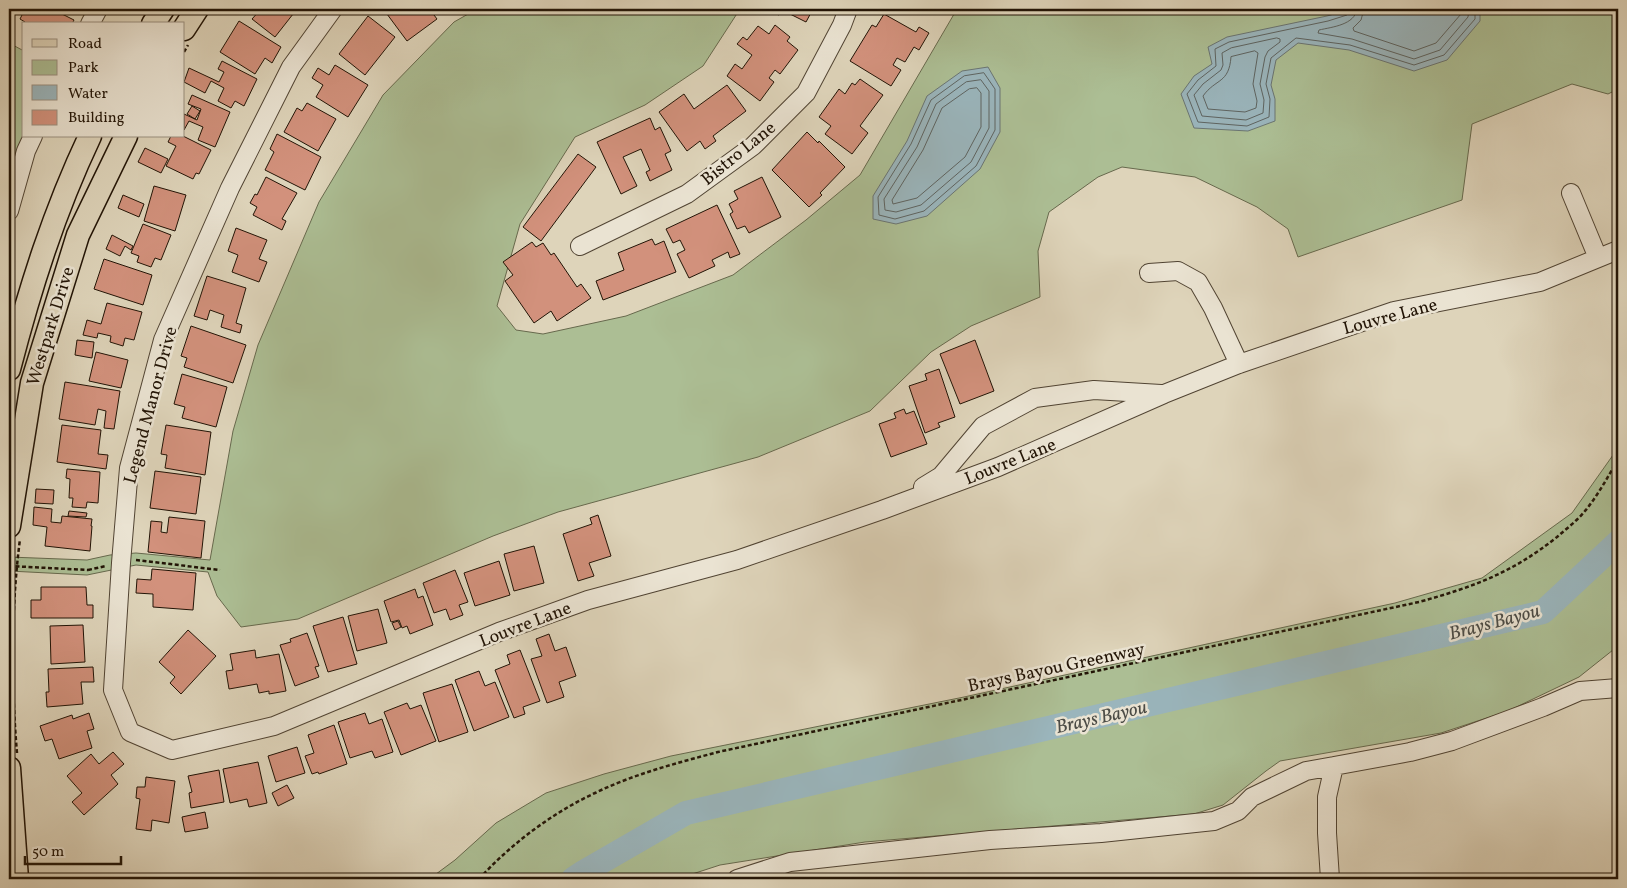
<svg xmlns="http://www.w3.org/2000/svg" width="1627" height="888" viewBox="0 0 1627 888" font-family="Vollkorn,serif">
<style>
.green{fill:#acbe94;stroke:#67694d}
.water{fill:#9ab5bc;stroke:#6a7573}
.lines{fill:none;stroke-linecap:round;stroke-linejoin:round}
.shore{stroke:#5e6461;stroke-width:1}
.river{stroke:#9ab5bc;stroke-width:24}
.building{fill:#d2917c;stroke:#221406}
.minor-casing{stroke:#514433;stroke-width:20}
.major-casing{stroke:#221406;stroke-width:25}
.path{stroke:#221406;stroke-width:2.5;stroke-dasharray:4 2.5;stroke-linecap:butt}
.minor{stroke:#eae3d2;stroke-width:18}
.major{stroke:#ded4ba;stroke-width:22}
.path-bridge{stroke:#221406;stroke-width:2.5;stroke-dasharray:4 2.5;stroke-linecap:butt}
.labels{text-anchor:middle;stroke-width:5;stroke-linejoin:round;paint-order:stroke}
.street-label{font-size:18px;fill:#221406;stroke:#eae3d2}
.water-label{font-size:19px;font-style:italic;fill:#4c4c46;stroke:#eae3d2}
</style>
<rect width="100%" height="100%" fill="#ded4ba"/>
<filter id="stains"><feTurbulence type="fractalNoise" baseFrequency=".004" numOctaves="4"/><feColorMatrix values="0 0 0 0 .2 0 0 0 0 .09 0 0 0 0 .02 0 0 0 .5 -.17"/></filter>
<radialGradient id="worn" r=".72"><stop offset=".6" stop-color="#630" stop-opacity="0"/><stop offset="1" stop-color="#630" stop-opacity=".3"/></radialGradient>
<!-- green -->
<path class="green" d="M477,9H740L703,66L645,105L575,137L520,224L497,306L516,330L543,334L626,316L733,275L806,220L860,175L957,9H1618V89L1608,94L1572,84L1472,124L1462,200L1298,257L1288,229L1257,207L1195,177L1122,167L1098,177L1049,212L1038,251L1040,297L971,326L931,352L870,411L758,457L558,512L493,536L298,619L241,627L217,596L208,572L136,565L87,575L9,571V557L87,560L110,555L136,553L210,560L233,431L258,345L319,202L383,95L454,22Z
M9,43L24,51V136L16,156L9,155Z
M1618,448V646L1579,677L1508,711L1441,733L1280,761L1266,771L1223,805L1194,814L865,842L720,865L677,879H421L432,877L455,860L496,823L546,793L604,774L671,756L964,697L1395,603L1482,578L1572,513Z"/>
<!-- water -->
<path class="water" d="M1353,9H1480V21L1447,60L1414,71L1349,50L1298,43L1276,60L1271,85L1275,99V121L1248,131L1194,128L1181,94L1194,76L1212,64L1208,47L1227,37L1327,16Z
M988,67L1000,88V132L980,169L927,216L896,224L873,219V196L907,141L927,96L962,71Z"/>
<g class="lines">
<!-- shore -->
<path class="shore" d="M1350,9L1347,15L1328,21L1229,42L1215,49L1216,66L1198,80L1187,94L1198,122L1247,126L1269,117L1270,99L1266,84L1271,58L1296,38L1350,45L1414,65L1444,55L1475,19V9
M1357,9C1355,25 1332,27 1319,30L1318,33L1352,39L1414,59L1440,50L1468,17L1469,9
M1364,9L1361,20L1353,28L1354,31L1414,51L1436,43L1461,14V9
M1277,38L1280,39V42L1268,51L1265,57L1260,84L1264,100L1263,113L1246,120L1202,116L1194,95L1203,84L1221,70L1223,65L1222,53L1231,48Z
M1255,51L1258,53L1253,84L1257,101L1256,108L1245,112L1208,109L1203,96C1216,78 1229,84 1231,57Z
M984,73L995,89V130L976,166L924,211L895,219L879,215L878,197L911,144L931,100L964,76Z
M981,80L989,91V128L971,162L921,205L896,212L885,210L884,199L917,147L936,104L966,82Z
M977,88L981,93V127L965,157L917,198L893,204L892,200L923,150L942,108L969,89Z"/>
<!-- river -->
<path class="river" d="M573,879L582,873L686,813L1543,612L1618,542"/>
</g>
<!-- building -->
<path class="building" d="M25,9H52L74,20L72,24H24L25,22L20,19Z
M261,9H297L275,37L252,19Z
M386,9H434L431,11L437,19L407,41L384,10Z
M767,9H813L806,22L782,10L779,15Z
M884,14L916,32L919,27L929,33L919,50L914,47L905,62L897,58L893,65L901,70L891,86L850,61L872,25L876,27Z
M368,16L395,37L365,75L339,54Z
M239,21L281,47L272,63L265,58L255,74L220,52Z
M775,25L790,37L787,41L798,50L780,74L775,70L769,78L774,82L760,101L727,76L735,64L742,69L752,55L737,44L743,37L747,40L758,26L769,34Z
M222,61L257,79L244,106L235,101L231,108L218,101L224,88L211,81L205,93L184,82L189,68L219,82L224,72L218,69Z
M335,65L368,85L348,117L316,97L323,85L312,78L318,68L329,75Z
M860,79L883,95L860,126L868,133L852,154L825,134L831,126L819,117L839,89L845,94L852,83L855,85Z
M727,85L746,111L713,136L716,141L705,149L700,141L687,151L659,112L684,94L694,109Z
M192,95L230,112L215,147L198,140L203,127L189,121L184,130V114L197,120L201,109L188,104Z
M307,103L336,119L318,151L284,132L297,108L302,111Z
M192,106L200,111L195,119L187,114Z
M650,118L655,130L660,127L671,151L665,154L672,170L650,181L646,172L650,170L641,149L623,157L637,186L621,194L597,142Z
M807,132L818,143L819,141L845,167L820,193L822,195L809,207L772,170Z
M277,134L321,157L305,190L265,170L274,152L270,149Z
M171,136H183L211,150L199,174L196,173L193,179L166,166L176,146L168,142Z
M145,148L168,159L161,173L138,162Z
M578,154L596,167L541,241L523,227Z
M266,177L297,193L282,219L286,221L282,230L253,215L257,207L250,203L255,194L257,195Z
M762,177L781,217L749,233L745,226L737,229L730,214L733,212L729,204L738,199L734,191Z
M154,186L186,195L175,231L144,221Z
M123,195L144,204L139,217L118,208Z
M717,205L740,254L730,258L728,252L712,260L715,266L689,278L677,254L685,250L680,240L673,243L666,229Z
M143,224L171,235L161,260L155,258L151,267L137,262L139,256L131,253Z
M236,228L267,240L259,259L267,262L259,282L232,272L238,255L228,251Z
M112,235L133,246L131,250L125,246L120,256L106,249Z
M652,239L655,245L664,241L676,272L603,300L596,281L624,270L618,253Z
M532,242L536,247L543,243L551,255L554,253L577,287L581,284L591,298L557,321L551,311L534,323L505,281L513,275L503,262Z
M104,259L152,275L143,305L94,289Z
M207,276L246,288L236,323L242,325L240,333L221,327L224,315L210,310L207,320L194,316Z
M107,303L142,312L134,340L125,338L123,346L110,342L111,336L98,333L97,338L83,335L87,320L101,324Z
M191,326L246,345L233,383L184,367L187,358L181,356Z
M77,340L94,342L92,358L75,355Z
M975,340L994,391L960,404L940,354Z
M96,352L128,360L121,388L89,381Z
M939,369L955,417L938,423L940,427L925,433L909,386L927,380L925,374Z
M182,374L227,387L216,427L182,418L185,407L174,404Z
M65,382L120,391L114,429L104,428L106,411L98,409L95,425L59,419Z
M904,409L906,414L914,411L927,444L891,457L879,424L896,418L894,413Z
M62,425L101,430L98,454L108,455L106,469L57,462Z
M166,425L211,432L205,475L165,468L167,455L161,454Z
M67,469L100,472L98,503L87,502L86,508L72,507L73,498H69L70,479L66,478Z
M155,471L201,477L196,514L150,508Z
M36,489L54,490L53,504L35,503Z
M34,507L52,509L51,522L61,523L62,516L92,519L91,526H92L90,551L45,546L47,527L33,525Z
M69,511L87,513L86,517L68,516Z
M598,515L611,556L589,563L594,576L578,581L563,534L592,524L590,518Z
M169,517L205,521L201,558L148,552L151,521L162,522L161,532L167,533Z
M534,546L544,583L514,591L504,554Z
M499,561L510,595L475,606L464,573Z
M152,569L196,573L193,610L153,607V594L136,593L137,579L151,580Z
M455,570L468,602L459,605L463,615L450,620L446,609L434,613L423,583Z
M41,587H86L87,605H93V618H31V600H41Z
M415,589L418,598L423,596L433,625L410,634L407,626L402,628L399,620L391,622L384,601Z
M378,609L387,643L357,651L348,616Z
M343,617L357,664L328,672L313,626Z
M398,621L401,627L395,630L392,623Z
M83,625L85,662L51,664L50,626Z
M188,630L216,656L181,694L170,683L175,677L159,662Z
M307,633L319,666L315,667L319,677L295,686L280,645L291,642L290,639Z
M549,634L555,651L566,647L576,676L559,682L564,697L547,703L531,659L542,656L536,639Z
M255,650L256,658L279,654L286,691L269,694V691L259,693L257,684L229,689L226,671L233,670L230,654Z
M520,650L540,701L523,707L525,714L514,718L495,670L510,664L507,655Z
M93,667L94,682H81L83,704L47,707L46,692H49L48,669Z
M479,671L485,686L495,682L509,717L474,731L455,680Z
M452,684L468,732L439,742L423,693Z
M407,703L410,709L421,705L436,741L401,755L384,712Z
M89,713L94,729L87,731L92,748L59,759L52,739L45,741L40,726L72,715L73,719Z
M365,713L369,724L382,719L393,752L375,758L372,751L350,758L338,722Z
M334,725L347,764L319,774L318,772L312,774L305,756L314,753L308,735Z
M297,747L305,773L276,782L268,756Z
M113,752L124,764L111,775L118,784L84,815L72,802L82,793L67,776L91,754L99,764Z
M258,762L267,803L249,807L247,799L230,803L223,769Z
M219,770L224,802L191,808L189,793L192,792L188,776Z
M146,777L175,781L169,823L152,820L151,831L136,829L140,799L136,798L137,787H145Z
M287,785L294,798L278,806L272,793Z
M205,812L208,828L185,832L182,817Z"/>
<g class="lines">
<defs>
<path id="minor" d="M333,9L291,67L230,188L163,340L129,468L121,563L113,690L130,732L172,750L274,726L499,632L588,600L737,560L882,510L998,467L1164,394L1239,364L1394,311L1540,282L1618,250
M90,24L98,9
M1571,193L1598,258
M9,211L26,151L33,136
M580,246L687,194L753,146L806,93L842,25L848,9
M1149,273L1178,271L1198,282L1213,308L1239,364
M923,487L941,476L983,426L1035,398L1094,390L1161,394
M737,879L790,862L990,840L1101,833L1214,821L1238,811L1252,797L1306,771L1334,766
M1330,879L1327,833V797L1334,766L1410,752L1452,741L1543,707L1580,691L1618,688"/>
<path id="major" d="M153,24L163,9
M184,29L197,9
M9,369C30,288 54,212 90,136
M9,526L32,383L78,235L126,136
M9,768L17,879"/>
</defs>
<!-- minor casing -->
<use href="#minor" class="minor-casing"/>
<!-- major casing -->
<use href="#major" class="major-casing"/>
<!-- path -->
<path class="path" d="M184,52L188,45
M136,560L220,570
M88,570L106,566
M17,753C11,683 11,609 20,539
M479,879C511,844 552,813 595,793C634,774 677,763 718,752L1419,602C1473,587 1512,573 1557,537C1566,529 1577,521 1585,511C1598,495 1608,477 1618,459"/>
<!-- minor -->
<use href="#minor" class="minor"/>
<!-- major -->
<use href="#major" class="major"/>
<!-- path-bridge -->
<path class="path-bridge" d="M9,566L88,570"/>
</g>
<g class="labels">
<!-- street labels -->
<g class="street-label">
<text transform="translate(738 153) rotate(-39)" y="6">Bistro Lane</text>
<text transform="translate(1390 316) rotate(-15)" y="6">Louvre Lane</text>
<text transform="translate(50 326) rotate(-73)" y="6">Westpark Drive</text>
<text transform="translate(150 405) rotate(-75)" y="6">Legend Manor Drive</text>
<text transform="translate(1010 461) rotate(-22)" y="6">Louvre Lane</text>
<text transform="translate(525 624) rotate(-21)" y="6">Louvre Lane</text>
<text transform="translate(1056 667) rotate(-12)" y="6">Brays Bayou Greenway</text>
</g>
<!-- water labels -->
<g class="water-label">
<text transform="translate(1494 621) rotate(-15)" y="7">Brays Bayou</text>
<text transform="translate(1101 716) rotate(-13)" y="7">Brays Bayou</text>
</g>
</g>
<!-- margin -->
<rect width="1627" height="888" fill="none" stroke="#ded4ba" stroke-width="30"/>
<rect x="10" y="10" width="1607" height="868" fill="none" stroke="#221406" stroke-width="2.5"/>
<rect x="15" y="15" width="1597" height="858" fill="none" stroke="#221406"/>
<!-- legend -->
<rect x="22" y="22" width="162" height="115" fill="#eae3d2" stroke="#9a9080"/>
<rect x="32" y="39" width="25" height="8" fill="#ded4ba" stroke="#9a9080"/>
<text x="68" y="48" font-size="15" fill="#221406">Road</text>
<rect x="32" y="60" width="25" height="15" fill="#acbe94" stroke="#9a9080"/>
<text x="68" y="72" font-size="15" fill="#221406">Park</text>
<rect x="32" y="85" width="25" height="15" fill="#9ab5bc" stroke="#9a9080"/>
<text x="68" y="98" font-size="15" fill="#221406">Water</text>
<rect x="32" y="110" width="25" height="15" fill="#d2917c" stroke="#9a9080"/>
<text x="68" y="122" font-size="15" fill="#221406">Building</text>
<!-- scale -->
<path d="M25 856v8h96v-8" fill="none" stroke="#221406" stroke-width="2.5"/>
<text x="32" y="856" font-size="15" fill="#221406" stroke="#eae3d2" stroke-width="4" paint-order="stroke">50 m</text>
<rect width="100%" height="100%" filter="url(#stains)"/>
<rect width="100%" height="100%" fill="url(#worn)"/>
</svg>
